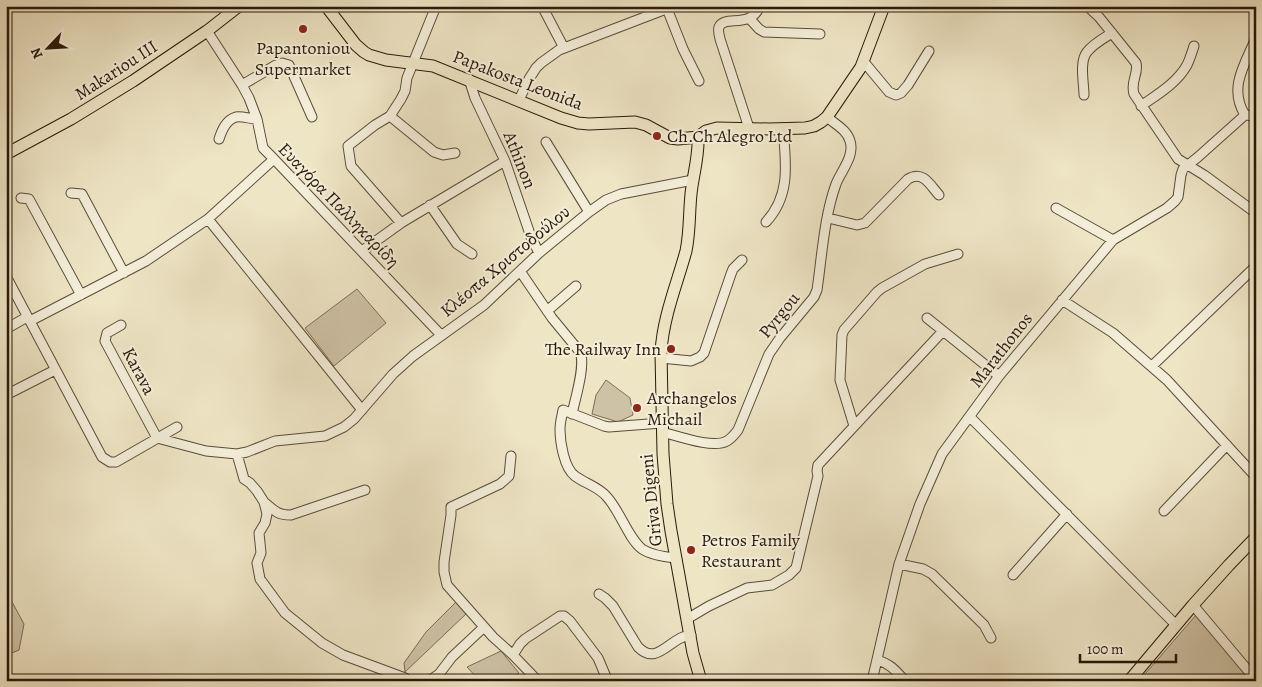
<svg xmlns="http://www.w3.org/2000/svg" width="1262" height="687" viewBox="0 0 1262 687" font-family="Alegreya,serif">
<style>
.green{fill:#cdc2a5;stroke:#7b6e57}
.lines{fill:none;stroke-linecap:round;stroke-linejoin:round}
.minor-casing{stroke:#5a4c38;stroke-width:11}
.major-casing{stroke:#291909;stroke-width:13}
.minor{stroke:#f4eed9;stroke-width:9}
.major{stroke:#eee5c5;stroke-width:11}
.poi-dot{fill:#8f2418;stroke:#f4eed9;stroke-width:2}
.labels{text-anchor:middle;stroke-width:4;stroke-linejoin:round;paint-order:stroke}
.poi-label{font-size:18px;fill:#291909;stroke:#f4eed9;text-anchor:start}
.street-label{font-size:18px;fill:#291909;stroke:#f4eed9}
</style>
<rect width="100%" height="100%" fill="#eee5c5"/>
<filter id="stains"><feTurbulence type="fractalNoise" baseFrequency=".004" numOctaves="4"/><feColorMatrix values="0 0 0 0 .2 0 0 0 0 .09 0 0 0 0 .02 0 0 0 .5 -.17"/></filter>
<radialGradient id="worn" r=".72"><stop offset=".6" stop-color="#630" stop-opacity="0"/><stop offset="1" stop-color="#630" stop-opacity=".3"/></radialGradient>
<!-- green -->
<path class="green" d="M357,289L386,323L334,366L305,328Z
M606,380L630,398L633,415L618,422L592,414L596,395Z
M6,600H11L24,624L19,650L12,653L6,647V629L10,625L6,621Z
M457,601L467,613L405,672L404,663L426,632Z
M1196,615L1251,681H1139Z
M501,651L519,673L508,681H480L467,667Z"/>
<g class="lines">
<defs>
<path id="minor" d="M542,6L564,48
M666,6L683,49L699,81
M1087,6L1099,17L1136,63C1139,74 1130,81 1134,94L1178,159L1204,175L1256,213
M749,18L759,29L764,32L820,34
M207,31L242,85L249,98L257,119L263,148L274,159L441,335
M864,62L889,92L896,95L901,93L908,85L929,51
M469,79L475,98L505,161L531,237L539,253
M242,85L276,65L282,63L289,65L312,117
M1084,95C1084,83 1079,62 1087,52C1093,44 1104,38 1112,33
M519,100L529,79L536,68L541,63L559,50L666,9
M1141,106C1158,94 1177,83 1187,65C1190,59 1192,52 1194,46
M1245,115C1228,88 1245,64 1256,38
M390,116L434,152L443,155L455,153
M749,128L720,39C719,35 718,30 719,27C725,14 750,30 760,6
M219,139C222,130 226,120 236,117C242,116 251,119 257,119
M546,142L589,212
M71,193L82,194L124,273
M21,198L29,199L81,295
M430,205L457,244L472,254
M1056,208L1113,240
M828,218L857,225L865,223L908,179C923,170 930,185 939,195
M208,219L362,410
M766,222C791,195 786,163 783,129
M401,223L351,166L348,146L375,125L390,116L401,99L405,91L407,78L436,6
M362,251L401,223L505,161
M520,271L552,318L580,352C586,365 575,399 572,414
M6,276L102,457L110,462H116L177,427
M1062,300L1113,333L1167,380L1256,477
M547,311L576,286
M927,318L999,376
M30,321L146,261L208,219L274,159
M121,325L107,333L105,341L157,438L206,451L237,454L247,452L275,441L325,436L344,427L354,419L393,374L413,356L484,305L539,253L589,212L606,200L621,194L693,180
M6,329L27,317
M661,358L691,361L700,357L704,353L731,274L733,269L742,260
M1152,366L1256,266
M6,395L55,370
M970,417L1176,625
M662,423L609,427L604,426L563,410C562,416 560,422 560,429C560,442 564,468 575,476C586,484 599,487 607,497C620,511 628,538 642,549C651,555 665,557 676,558
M854,426L840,380L842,335L844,330L877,292L882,288L925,264L958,254
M662,432C678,436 713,449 727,441C732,438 735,434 738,430L769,354L780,338L814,297L817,290C822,256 824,217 836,184C841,171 855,156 850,141C847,130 835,124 827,117
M237,454L244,479L250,483L257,491L264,502L267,514L265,523L259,533L261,553L257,563L260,579L285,613L322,643L343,655L405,678L408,681
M511,456L509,476L500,484L451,507V515L444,562V572L447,585L493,637L513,655L538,681
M264,502C275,511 277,515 291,515L365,490
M1164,511L1227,445
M899,564L923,569L932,574L984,625L991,638
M1013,575L1067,514
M599,594L605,598L613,606L638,647C654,663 664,647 679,639C682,637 686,636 691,635
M1193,605L1256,680
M687,619L709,606L747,588L772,585L789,575L796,568L818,476L817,471L818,465L943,331
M513,655L520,644L525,639L560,616H564L570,621L598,658L606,677
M877,660C891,664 896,671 905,681
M429,681L439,674L452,657L484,627
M872,681L899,564L920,504L942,454L999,376L1113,240L1167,208L1175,201L1178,197L1181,175L1183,169L1198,157L1245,115L1256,116"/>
<path id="major" d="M326,6L356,45L364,52L369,55L386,60L433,66L561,118L578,123L589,124L635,122L646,125L670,138L678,139L698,137L706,131L717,128L770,129L805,128L814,126L821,122L827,117L861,67L884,6
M698,137C699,157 693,174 691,194C689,213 690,232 686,251C677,284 663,317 661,352L663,454L667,504L671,531L693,653L701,681
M6,154L71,119L133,81L207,31L239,6
M1129,681L1193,605L1229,565L1256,537"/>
</defs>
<!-- minor casing -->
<use href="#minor" class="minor-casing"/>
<!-- major casing -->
<use href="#major" class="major-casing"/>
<!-- minor -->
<use href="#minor" class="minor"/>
<!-- major -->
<use href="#major" class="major"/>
</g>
<!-- markers -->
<g class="poi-dot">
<circle cx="303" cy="29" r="5"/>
<circle cx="657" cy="136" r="5"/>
<circle cx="671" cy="349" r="5"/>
<circle cx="637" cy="408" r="5"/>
<circle cx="691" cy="550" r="5"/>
</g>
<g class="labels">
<!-- poi labels -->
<g class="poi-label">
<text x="303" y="54" text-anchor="middle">Papantoniou<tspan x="303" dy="21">Supermarket</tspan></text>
<text x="667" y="142">Ch.Ch Alegro Ltd</text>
<text x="661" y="355" text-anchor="end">The Railway Inn</text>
<text x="647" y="404">Archangelos<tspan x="647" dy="21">Michail</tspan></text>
<text x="701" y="546">Petros Family<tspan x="701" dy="21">Restaurant</tspan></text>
</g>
<!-- street labels -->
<g class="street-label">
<text transform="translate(116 70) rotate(-33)" y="6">Makariou III</text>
<text transform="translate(518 80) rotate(21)" y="6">Papakosta Leonida</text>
<text transform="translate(520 160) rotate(68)" y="6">Athinon</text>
<text transform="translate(339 205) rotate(46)" y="6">Ευαγόρα Παλληκαρίδη</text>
<text transform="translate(505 261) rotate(-40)" y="6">Κλέοπα Χριστοδούλου</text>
<text transform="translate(779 315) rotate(-51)" y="6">Pyrgou</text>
<text transform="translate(1001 350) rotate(-52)" y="6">Marathonos</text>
<text transform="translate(139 371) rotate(62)" y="6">Karava</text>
<text transform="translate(651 500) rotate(-96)" y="6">Griva Digeni</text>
</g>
</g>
<!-- margin -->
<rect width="1262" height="687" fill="none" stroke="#eee5c5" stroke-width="25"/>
<rect x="8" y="8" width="1247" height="672" fill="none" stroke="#291909" stroke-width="2.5"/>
<rect x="12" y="12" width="1237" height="662" fill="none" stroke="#291909"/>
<!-- north arrow -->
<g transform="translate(48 48) rotate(245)" stroke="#f4eed9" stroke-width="4" paint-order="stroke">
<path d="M0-4L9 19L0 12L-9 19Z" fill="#291909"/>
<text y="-8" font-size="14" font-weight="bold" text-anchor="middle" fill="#291909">N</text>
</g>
<!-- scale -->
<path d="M1080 654v8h96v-8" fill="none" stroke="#291909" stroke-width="2.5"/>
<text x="1087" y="654" font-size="15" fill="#291909" stroke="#f4eed9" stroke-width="4" paint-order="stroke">100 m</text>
<rect width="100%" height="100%" filter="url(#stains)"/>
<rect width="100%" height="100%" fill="url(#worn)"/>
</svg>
